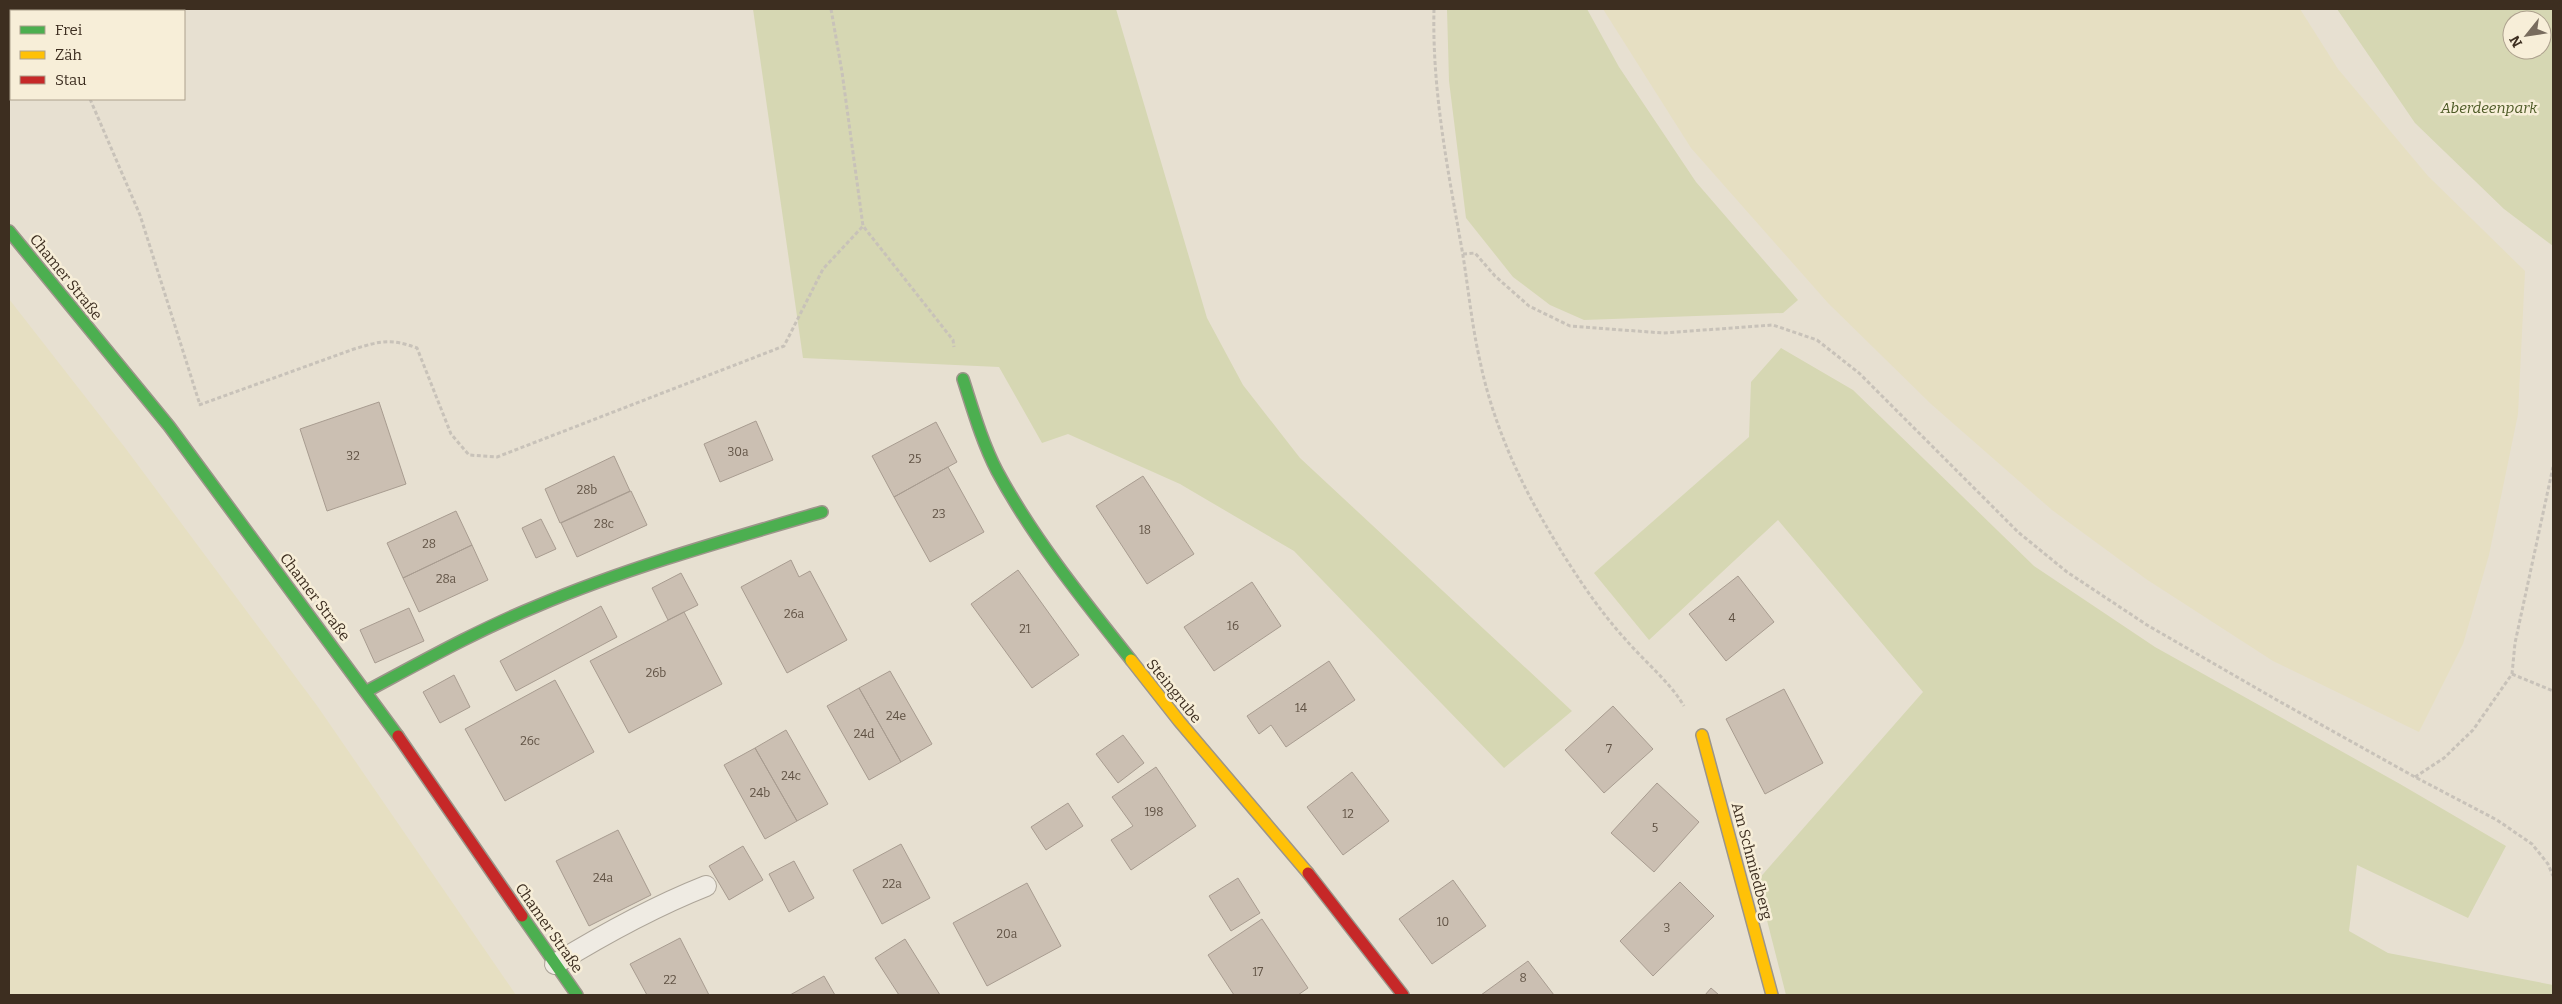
<svg xmlns="http://www.w3.org/2000/svg" width="2562" height="1004" viewBox="0 0 2562 1004" font-family="Bitter,serif">
<style>
.farmland{fill:#e6dfc2}
.green{fill:#d6d7b3;fill-rule:evenodd}
.building{fill:#cbbfb2;stroke:#a89c90}
.lines{fill:none;stroke-linecap:round;stroke-linejoin:round}
.lane-casing{stroke:#ada599;stroke-width:22}
.fast-casing{stroke:#9c958a;stroke-width:14}
.slow-casing{stroke:#9c958a;stroke-width:14}
.jam-casing{stroke:#9c958a;stroke-width:14}
.path{stroke:#c8c2b9;stroke-width:3;stroke-dasharray:4 2.5;stroke-linecap:butt}
.lane{stroke:#efebe3;stroke-width:20}
.fast{stroke:#4caf50;stroke-width:11}
.slow{stroke:#ffc107;stroke-width:11}
.jam{stroke:#c62828;stroke-width:11}
.labels{text-anchor:middle;stroke-width:5;stroke-linejoin:round;paint-order:stroke}
.number-label{font-size:12px;fill:#605244}
.park-label{font-size:15px;font-style:italic;fill:#4d5a26;stroke:#f7eed8}
.street-label{font-size:15px;fill:#3d2e20;stroke:#f7eed8}
</style>
<rect width="100%" height="100%" fill="#e7e0d1"/>
<!-- farmland -->
<path class="farmland" d="M1603,9H2300L2338,69L2428,176L2525,271L2518,414L2489,555L2463,644L2419,732L2273,661L2146,579L2052,510L1931,404L1828,303L1691,148Z
M9,299L126,449L318,707L516,995H9Z"/>
<!-- green -->
<path class="green" d="M753,9H1116L1207,318L1243,385L1300,458L1572,711L1504,768L1294,551L1180,484L1068,434L1042,443L999,367L803,358Z
M1447,9H1587L1619,67L1696,182L1798,300L1783,313L1584,320L1550,305L1513,277L1466,218L1449,81Z
M2337,9H2553V246L2504,209L2415,123ZM2512,20H2542V50H2512Z
M1781,348L1853,390L2034,566L2155,647L2400,784L2506,846L2468,918L2357,865L2349,931L2388,953L2553,985V995H1786L1757,881L1923,692L1778,520L1649,640L1594,573L1749,437L1751,382Z"/>
<!-- building -->
<path class="building" d="M379,402L406,484L327,511L300,429Z
M756,421L773,460L720,482L704,444Z
M936,422L957,462L894,497L872,456Z
M614,456L630,491L560,523L545,489Z
M948,467L984,532L930,562L894,497Z
M1143,476L1194,554L1147,584L1096,506Z
M631,491L647,525L577,557L561,523Z
M456,511L472,545L403,578L387,543Z
M541,519L556,549L536,558L522,528Z
M472,545L488,580L419,612L403,578Z
M791,560L799,577L810,571L847,640L787,673L741,587Z
M1018,570L1079,655L1032,688L971,604Z
M681,573L698,605L668,620L652,588Z
M1738,576L1774,622L1726,661L1689,614Z
M1252,582L1281,626L1214,671L1184,627Z
M601,606L617,637L516,691L500,661Z
M409,608L424,641L375,663L360,630Z
M684,612L722,684L629,733L590,661Z
M1329,661L1355,700L1286,747L1271,725L1259,734L1247,716Z
M890,671L932,744L901,762L859,688Z
M454,675L470,707L440,723L423,692Z
M555,680L594,752L505,801L465,729Z
M859,688L901,762L869,780L827,706Z
M1784,689L1823,763L1765,794L1726,719Z
M1613,706L1653,749L1604,793L1565,750Z
M786,730L828,804L797,821L755,748Z
M1123,735L1144,763L1118,783L1096,754Z
M755,748L797,821L765,839L724,765Z
M1156,767L1196,826L1131,870L1111,840L1133,826L1112,797Z
M1352,772L1389,821L1343,855L1307,807Z
M1657,783L1699,822L1654,872L1611,833Z
M1068,803L1083,826L1046,850L1031,827Z
M618,830L651,895L589,926L556,861Z
M901,844L930,898L882,924L853,870Z
M743,846L763,880L729,900L709,866Z
M794,861L814,898L789,912L769,874Z
M1238,878L1260,913L1231,931L1209,896Z
M1453,880L1486,926L1432,964L1399,919Z
M1680,882L1714,916L1653,976L1620,941Z
M1027,883L1061,946L987,986L953,923Z
M1262,919L1308,988L1298,995H1234L1208,955Z
M680,938L709,995H647L630,964Z
M905,939L940,995H899L875,958Z
M1528,961L1554,995H1481Z
M824,976L835,995H790Z
M1711,988L1719,995H1705Z"/>
<g class="lines">
<defs>
<path id="lane" d="M555,964C604,934 653,907 706,886"/>
<path id="fast" d="M9,231L169,426L398,736
M963,379C973,410 982,442 997,471C1033,538 1084,601 1131,660
M367,691C423,661 478,630 537,606C629,567 726,540 822,512
M522,916L577,995"/>
<path id="slow" d="M1131,660L1179,721L1308,873
M1702,735L1772,995"/>
<path id="jam" d="M398,736L522,916
M1308,873L1403,995"/>
</defs>
<!-- lane casing -->
<use href="#lane" class="lane-casing"/>
<!-- fast casing -->
<use href="#fast" class="fast-casing"/>
<!-- slow casing -->
<use href="#slow" class="slow-casing"/>
<!-- jam casing -->
<use href="#jam" class="jam-casing"/>
<!-- path -->
<path class="path" d="M58,9V11
M831,9L842,72L863,226L953,340L954,347
M1434,9C1432,88 1447,166 1461,244C1468,283 1471,322 1480,361C1491,415 1514,470 1541,517C1565,559 1594,605 1626,640C1645,662 1669,681 1684,706
M90,99L140,215L200,405
M1463,254L1475,253L1495,276L1529,306L1570,326L1663,333L1773,325L1817,340L1859,373L2018,532L2067,572L2147,625L2275,699L2415,777L2497,820L2532,844L2548,864L2553,876
M199,405L354,349C381,341 390,338 417,348L451,434L469,455L497,457L784,346L823,269L863,226
M2512,674L2553,691
M2415,777L2444,758L2473,730L2512,674L2515,643L2553,467"/>
<!-- lane -->
<use href="#lane" class="lane"/>
<!-- fast -->
<use href="#fast" class="fast"/>
<!-- slow -->
<use href="#slow" class="slow"/>
<!-- jam -->
<use href="#jam" class="jam"/>
</g>
<g class="labels">
<!-- number labels -->
<g class="number-label">
<text x="738" y="456">30a</text>
<text x="353" y="460">32</text>
<text x="915" y="463">25</text>
<text x="587" y="494">28b</text>
<text x="939" y="518">23</text>
<text x="604" y="528">28c</text>
<text x="1145" y="534">18</text>
<text x="429" y="548">28</text>
<text x="446" y="583">28a</text>
<text x="794" y="618">26a</text>
<text x="1732" y="622">4</text>
<text x="1233" y="630">16</text>
<text x="1025" y="633">21</text>
<text x="656" y="677">26b</text>
<text x="1301" y="712">14</text>
<text x="896" y="720">24e</text>
<text x="864" y="738">24d</text>
<text x="530" y="745">26c</text>
<text x="1609" y="753">7</text>
<text x="791" y="780">24c</text>
<text x="760" y="797">24b</text>
<text x="1154" y="816">198</text>
<text x="1348" y="818">12</text>
<text x="1655" y="832">5</text>
<text x="603" y="882">24a</text>
<text x="892" y="888">22a</text>
<text x="1443" y="926">10</text>
<text x="1667" y="932">3</text>
<text x="1007" y="938">20a</text>
<text x="1258" y="976">17</text>
<text x="1523" y="982">8</text>
<text x="670" y="984">22</text>
</g>
<!-- park labels -->
<g class="park-label">
<text x="2489" y="113">Aberdeenpark</text>
</g>
<!-- street labels -->
<g class="street-label">
<text transform="translate(66 277) rotate(51)" y="5">Chamer Straße</text>
<text transform="translate(315 597) rotate(53)" y="5">Chamer Straße</text>
<text transform="translate(1174 691) rotate(51)" y="5">Steingrube</text>
<text transform="translate(1752 861) rotate(75)" y="5">Am Schmiedberg</text>
<text transform="translate(549 928) rotate(55)" y="5">Chamer Straße</text>
</g>
</g>
<!-- border -->
<rect width="2562" height="1004" fill="none" stroke="#3d2e20" stroke-width="20"/>
<!-- legend -->
<rect x="10" y="10" width="175" height="90" fill="#f7eed8" stroke="#ada18e"/>
<rect x="20" y="26" width="25" height="8" fill="#4caf50" stroke="#ada18e"/>
<text x="55" y="35" font-size="15" fill="#3d2e20">Frei</text>
<rect x="20" y="51" width="25" height="8" fill="#ffc107" stroke="#ada18e"/>
<text x="55" y="60" font-size="15" fill="#3d2e20">Zäh</text>
<rect x="20" y="76" width="25" height="8" fill="#c62828" stroke="#ada18e"/>
<text x="55" y="85" font-size="15" fill="#3d2e20">Stau</text>
<!-- north arrow -->
<g transform="translate(2527 35) rotate(240)"><circle r="24" fill="#f7eed8" stroke="#ada18e"/>
<path d="M0-4L9 19L0 12L-9 19Z" fill="#786c5e"/>
<text y="-8" font-size="14" font-weight="bold" text-anchor="middle" fill="#3d2e20">N</text>
</g>
</svg>
